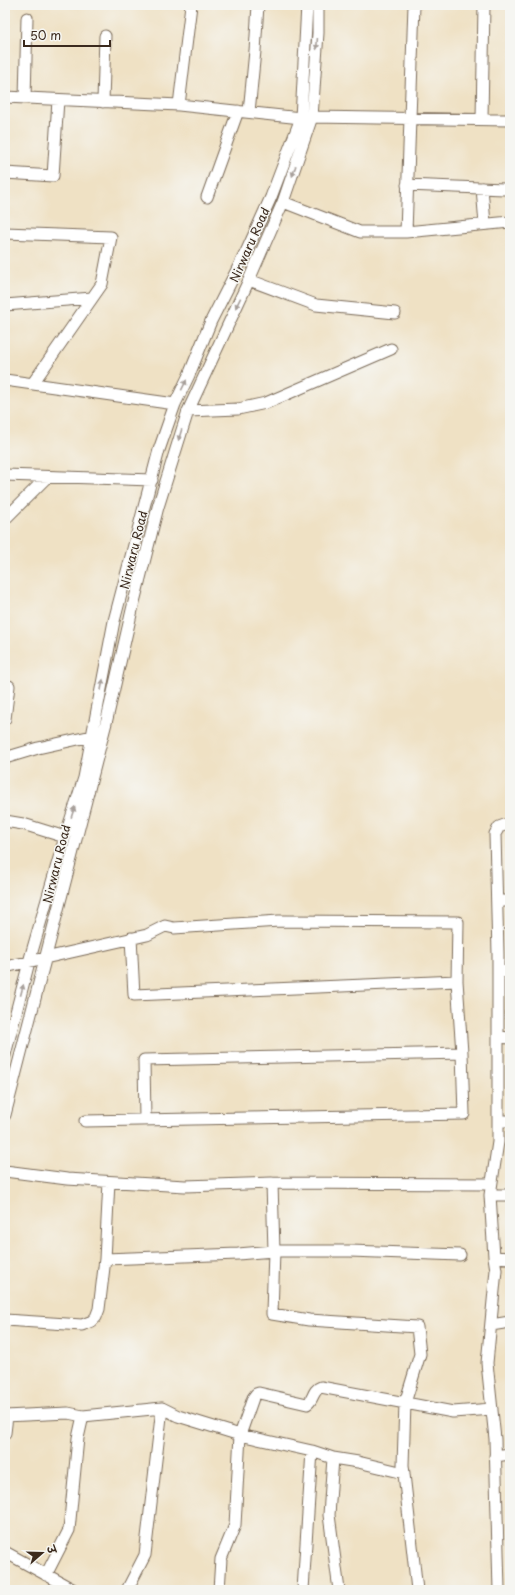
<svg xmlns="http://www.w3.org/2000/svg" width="515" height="1595" viewBox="0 0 515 1595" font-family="'Playpen Sans','Playpen Sans Deva',sans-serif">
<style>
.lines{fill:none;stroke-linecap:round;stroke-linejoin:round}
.minor-casing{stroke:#7a6a58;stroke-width:13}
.minor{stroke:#fff;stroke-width:11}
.oneway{fill:#a79f9a}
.labels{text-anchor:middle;stroke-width:3;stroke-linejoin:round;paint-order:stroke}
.street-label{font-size:12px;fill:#3b2a1e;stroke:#f6f6f2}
</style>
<rect width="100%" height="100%" fill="#f6f6f2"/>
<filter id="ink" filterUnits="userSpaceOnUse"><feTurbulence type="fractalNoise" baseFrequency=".025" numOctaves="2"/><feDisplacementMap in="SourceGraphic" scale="8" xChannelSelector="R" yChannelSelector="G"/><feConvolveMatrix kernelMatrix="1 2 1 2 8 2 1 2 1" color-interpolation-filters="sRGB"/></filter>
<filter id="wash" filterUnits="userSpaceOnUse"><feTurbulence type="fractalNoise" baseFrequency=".012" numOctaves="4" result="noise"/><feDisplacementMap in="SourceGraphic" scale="16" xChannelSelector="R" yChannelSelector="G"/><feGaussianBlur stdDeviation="0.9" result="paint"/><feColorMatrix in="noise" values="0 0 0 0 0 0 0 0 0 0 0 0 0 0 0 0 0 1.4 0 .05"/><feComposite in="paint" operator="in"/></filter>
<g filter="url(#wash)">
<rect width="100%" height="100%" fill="#efe1c4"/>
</g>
<g filter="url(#ink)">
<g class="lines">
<defs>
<path id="minor" d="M5,97L179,105L301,118L312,117L510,120
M25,98L27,18
M103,102L105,36
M179,105L191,5
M249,112L255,51L258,5
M482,119L484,5
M5,173L53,176L58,100
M407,185L504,189
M482,188L485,224
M207,197L238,111
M283,202L360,232H406L510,222
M406,232L414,5
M5,233L111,237L102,284L33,383
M249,280L316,305L395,313
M5,305L92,298
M5,380L175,404
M188,411L238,409L266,403L391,349
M5,475L152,480
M5,519L47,477
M5,719L9,686
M5,758L38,748L92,736
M5,821L23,824L65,837
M497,901H510
M131,938L134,995L457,981
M5,967L147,935L165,926L174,928L279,921L458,922L457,981L462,1053L464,1114L85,1121
M498,972L510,971
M498,1037L510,1038
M5,1055L29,962L65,837L84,778L114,621L159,450L175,404L189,375L211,321L247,250L271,197L301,118L307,5
M5,1115L107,719L132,610L158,507L188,411L249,280L283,202L312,117L318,33V5
M145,1119L144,1060L462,1053
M498,1121H510
M5,1171L67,1179L185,1186L272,1183
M490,1195H510
M460,1255L350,1251H274L272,1183L491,1184
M494,1257L510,1258
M105,1259L238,1254L274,1251L272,1314L309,1320L417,1327L420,1354L405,1403L403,1465L417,1590
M5,1320L82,1325L92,1321L96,1317L99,1309L105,1259L109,1182
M491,1325L510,1322
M5,1416L68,1413L83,1416L78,1438L69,1530L46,1575
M83,1416L162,1408L178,1416L240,1435L253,1398L256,1394L259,1393L307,1404C314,1400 312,1390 321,1387L453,1412L492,1409
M5,1433L7,1416
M495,1456L510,1454
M333,1458L358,1462L404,1473
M5,1552L74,1590
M127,1590L145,1555L162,1408
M219,1590L221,1559L235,1525L240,1435L312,1451L333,1458L329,1515L339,1590
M303,1590L312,1451
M499,1590L495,1439L487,1363L496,1270L494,1257L490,1195L498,1142V954L495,834L499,827L510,823"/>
</defs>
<!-- minor casing -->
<use href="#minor" class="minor-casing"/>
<!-- minor -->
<use href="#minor" class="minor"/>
</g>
<!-- one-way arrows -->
<defs><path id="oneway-solid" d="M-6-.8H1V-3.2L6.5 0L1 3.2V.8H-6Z"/></defs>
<g class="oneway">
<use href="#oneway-solid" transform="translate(317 44) rotate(94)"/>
<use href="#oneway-solid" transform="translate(294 171) rotate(109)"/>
<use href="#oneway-solid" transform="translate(238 303) rotate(116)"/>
<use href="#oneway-solid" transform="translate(184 385) rotate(-64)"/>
<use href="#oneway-solid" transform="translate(180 435) rotate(107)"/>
<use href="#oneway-solid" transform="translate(102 685) rotate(-79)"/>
<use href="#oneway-solid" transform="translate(73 812) rotate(-72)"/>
<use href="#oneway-solid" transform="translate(22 990) rotate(-75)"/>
</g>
</g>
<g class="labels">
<!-- street labels -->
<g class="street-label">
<text transform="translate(250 245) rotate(-66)" y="4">Nirwaru Road</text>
<text transform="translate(134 550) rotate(-76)" y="4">Nirwaru Road</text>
<text transform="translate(57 864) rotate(-76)" y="4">Nirwaru Road</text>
</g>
</g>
<!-- margin -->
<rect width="515" height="1595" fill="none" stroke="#f6f6f2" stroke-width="20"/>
<!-- north arrow -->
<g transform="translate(42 1553) rotate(70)" stroke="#f6f6f2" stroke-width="3" paint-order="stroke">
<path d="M0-3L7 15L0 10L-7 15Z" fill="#3b2a1e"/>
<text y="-6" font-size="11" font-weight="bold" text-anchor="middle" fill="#3b2a1e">उ</text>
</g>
<!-- scale -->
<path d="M24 40v6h86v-6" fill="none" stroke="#3b2a1e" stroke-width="2"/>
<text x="30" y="40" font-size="12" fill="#3b2a1e" stroke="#f6f6f2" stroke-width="3" paint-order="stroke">50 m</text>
</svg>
